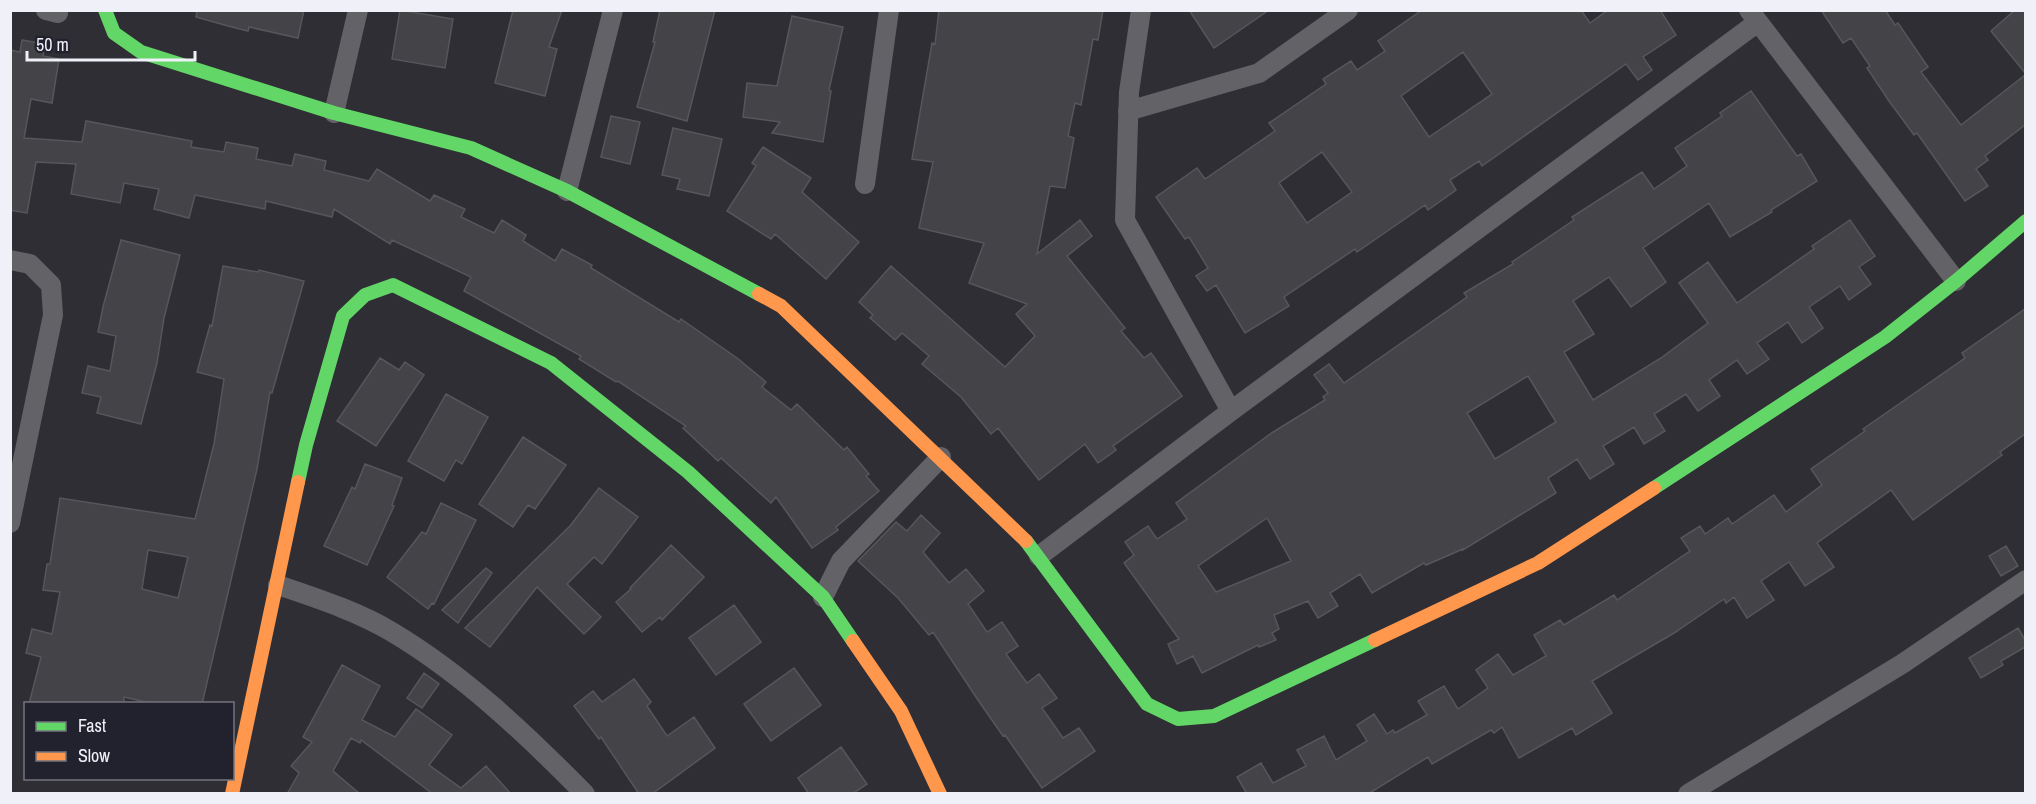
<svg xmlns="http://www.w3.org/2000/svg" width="2036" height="804" viewBox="0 0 2036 804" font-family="'Archivo Narrow',sans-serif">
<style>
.building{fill:#434348;stroke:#56565b;stroke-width:1.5;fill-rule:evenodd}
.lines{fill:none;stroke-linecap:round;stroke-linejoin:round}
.street{stroke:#626267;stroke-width:20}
.fast{stroke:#63d668;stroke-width:14}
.slow{stroke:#ff974d;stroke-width:14}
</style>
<rect width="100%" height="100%" fill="#2e2e34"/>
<!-- building -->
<path class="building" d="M197,10H304L298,38L249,27L248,31L228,26L196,17Z
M400,10L453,19L445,68L392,59Z
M513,10H562L549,47L557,49L545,96L495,83Z
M660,10H715L687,121L637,107L655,42H653Z
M939,10H1103L1098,40L1093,39L1081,105L1075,103L1068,136L1074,138L1065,188L1050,186L1037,254L1080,220L1092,236L1067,256L1125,328L1121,331L1144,358L1151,353L1182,396L1113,446L1116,450L1098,463L1085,444L1039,480L998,428L991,434L961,397L922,364L929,356L902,333L895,340L870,318L873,315L859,302L891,266L1005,367L1035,336L1016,314L1027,304L969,283L984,243L919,228L933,162L912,159L932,43L935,44Z
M1189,10H1269L1214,48Z
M1422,10H1581L1590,23L1608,10H1660L1676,35L1643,57L1652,70L1638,80L1626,64L1482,166L1479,161L1450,180L1456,190L1428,210L1425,205L1357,252L1355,249L1284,297L1289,306L1245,333L1216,285L1207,291L1196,276L1208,268L1189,237L1185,239L1156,197L1197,168L1205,179L1275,131L1269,123L1326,84L1323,79L1351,61L1357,70L1385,51L1378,41ZM1463,52L1492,94L1429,137L1401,96ZM1322,152L1352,192L1307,223L1279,183Z
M1821,10H1885L1895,25L1898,23L1928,67L1921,72L1961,125L2025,75V125L1985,156L1988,160L1976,169L1988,186L1965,201L1917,133L1914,135L1889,101L1867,68L1870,66L1851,38L1843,43Z
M2015,10H2025V73L1991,31Z
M792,16L843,27L829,90L831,91L823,142L772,133L780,122L743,117L747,83L777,86Z
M22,40L45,44L43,56L59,59L52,103L31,99L24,138L82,142L86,121L192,141L191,147L224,152L226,142L258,148L256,159L292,166L295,154L326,161L324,170L369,181L377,169L430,201L434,195L465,209L461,217L494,233L502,220L526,235L523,241L555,261L562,249L592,265L591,268L679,322L681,319L737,358L766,382L762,387L791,410L797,404L844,450L847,447L869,474L866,476L879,491L836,527L838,530L812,548L776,497L771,503L721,458L718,461L683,428L686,426L618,381L616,382L579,359L581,356L464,291L471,277L392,240L390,244L334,209L332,217L266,201L265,209L195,195L189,218L154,209L159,189L124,183L120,203L71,194L76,164L36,162L27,213L10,210V50L20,52Z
M1751,91L1797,156L1801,154L1817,181L1771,210L1772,212L1730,237L1709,203L1643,248L1666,282L1631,307L1609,277L1573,301L1594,334L1564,352L1593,400L1661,358L1708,323L1679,283L1708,262L1737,303L1814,249L1812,246L1850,220L1875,256L1859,267L1871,284L1849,300L1840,286L1809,307L1823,328L1802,343L1788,322L1757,343L1769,359L1747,374L1737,360L1709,380L1720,396L1698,411L1686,394L1654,414L1665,431L1644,444L1634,427L1603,446L1614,464L1590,479L1577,459L1548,478L1556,493L1463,550V549L1426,565L1424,563L1372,593L1360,574L1330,593L1338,606L1318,618L1308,601L1274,615L1279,629L1272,633L1276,640L1259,647L1258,645L1202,673L1193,656L1177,664L1168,644L1179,639L1124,563L1134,555L1125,542L1148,526L1157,539L1187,519L1176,503L1270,434L1325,400L1323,397L1328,393L1314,375L1329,364L1344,383L1467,297L1464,293L1513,264L1512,262L1574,220L1572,217L1642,172L1654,189L1687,166L1675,148L1722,116L1720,113ZM1528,376L1556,422L1495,459L1467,413ZM1267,518L1291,561L1216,592L1198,566Z
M611,116L640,122L630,164L601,157Z
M673,128L722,139L709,196L677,189L680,179L662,175Z
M763,147L811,178L802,192L859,242L826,279L775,234L771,239L727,211L756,166L752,163Z
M121,240L180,255L164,318L157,363L141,424L97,413L101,397L82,393L88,366L110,371L116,336L98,332L103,307Z
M223,266L258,272L259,270L304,281L272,393L270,392L257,469L202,704H154L124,697V704H29L41,657L26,653L32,629L52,634L60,592L43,590L47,564H50L60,498L195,519L214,444L224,379L197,372L210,325L212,326ZM148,550L188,557L178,598L142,589Z
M2025,309V434L2000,452L2002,455L1913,520L1891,490L1817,543L1834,567L1805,586L1789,562L1761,581L1774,600L1747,618L1734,597L1726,603L1724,599L1674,633L1592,681L1612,713L1576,735L1572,728L1519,758L1502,727L1494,733L1491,730L1432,764L1428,757L1368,794H1247L1237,777L1261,763L1273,783L1306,766L1297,750L1324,736L1336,760L1367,741L1357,725L1374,714L1387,734L1393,730L1395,733L1427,715L1418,701L1444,686L1458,709L1488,688L1476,670L1498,654L1513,675L1546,656L1534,635L1560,620L1564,625L1614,595L1617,600L1690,551L1681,538L1700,526L1705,534L1728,518L1732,524L1774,495L1786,512L1822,485L1811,469L1865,431L1863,429L1965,358L1962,353Z
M380,358L399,370L405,362L424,375L376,446L337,421Z
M446,394L488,417L462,464L456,460L444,481L408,461Z
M523,437L566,465L535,509L528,505L513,527L479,504Z
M365,464L402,478L392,505L394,506L367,565L324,546L352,487L355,489Z
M599,488L638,517L602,564L594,557L567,584L601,617L584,634L537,587L490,647L465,628L570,526Z
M441,503L476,520L434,604L432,603L428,609L387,577L422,532L426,534Z
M921,515L940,533L923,552L949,583L966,569L984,591L968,604L987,632L1002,622L1018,646L1006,654L1027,683L1039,674L1057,698L1042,708L1063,738L1079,728L1095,751L1042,788L1005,735L1003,736L978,700L933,632L929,635L898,598L858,561L896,522L907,531Z
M671,545L704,577L662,620L660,617L642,632L616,602L631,589L630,588Z
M2006,546L2018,566L2001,576L1989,556Z
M486,568L492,573L458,623L442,610Z
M734,605L761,642L716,675L689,638Z
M2018,628L2025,640V647L2001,661L2003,665L1981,678L1969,658Z
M342,665L380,686L362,720L395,737L416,709L452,735L429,765L461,788L486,766L511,794H433L361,740L360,743L351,738L333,771L360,794H287L299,773L291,766L312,742L303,737Z
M794,668L821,705L771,741L744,704Z
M424,673L439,684L422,708L407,698Z
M634,679L651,702L647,706L667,736L694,717L715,748L652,794H639L601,737L599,739L574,706L593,691L602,702Z
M841,747L867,784L852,794H809L798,778Z"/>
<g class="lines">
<!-- street -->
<path class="street" d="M46,10L58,13
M1141,10L1129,92L1125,220L1231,411
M1749,10L1956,281
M1128,111L1259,73L1348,10
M334,113L358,10
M865,184L889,10
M567,191L613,10
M10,260L30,264L51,285L53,315L10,523
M1039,556L1231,411L1758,22
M278,585C316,598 357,611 392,632C464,675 526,734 585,794
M823,597L841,561L941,457
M1688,794L1902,664L2026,580"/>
<!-- fast -->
<path class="fast" d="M105,10L114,33L141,52L334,113L471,148L567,191L759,294
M298,482L306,445L343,316L365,295L393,285L551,363L688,472L823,597L853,641
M1654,488L1885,337L1956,281L2026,221
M1026,541L1147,704L1178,719L1214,716L1375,640"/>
<!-- slow -->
<path class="slow" d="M759,294L781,306L1026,541
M1375,640L1538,563L1654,488
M853,641L901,711L940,794
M232,794L298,482"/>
</g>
<!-- border -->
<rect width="2036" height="804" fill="none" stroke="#eff0f8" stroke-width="24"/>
<!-- legend -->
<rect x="24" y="702" width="210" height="78" fill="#21222d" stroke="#73747e" stroke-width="1.5"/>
<rect x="36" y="722" width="30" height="9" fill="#63d668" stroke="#73747e" stroke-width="1.5"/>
<text x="78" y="732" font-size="18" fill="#eff0f8">Fast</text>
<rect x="36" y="752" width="30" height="9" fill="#ff974d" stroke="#73747e" stroke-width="1.5"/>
<text x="78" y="762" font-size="18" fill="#eff0f8">Slow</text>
<!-- scale -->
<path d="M27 51v9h168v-9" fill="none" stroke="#eff0f8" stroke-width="3"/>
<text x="36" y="51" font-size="18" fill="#eff0f8" stroke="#21222d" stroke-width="4.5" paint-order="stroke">50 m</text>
</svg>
